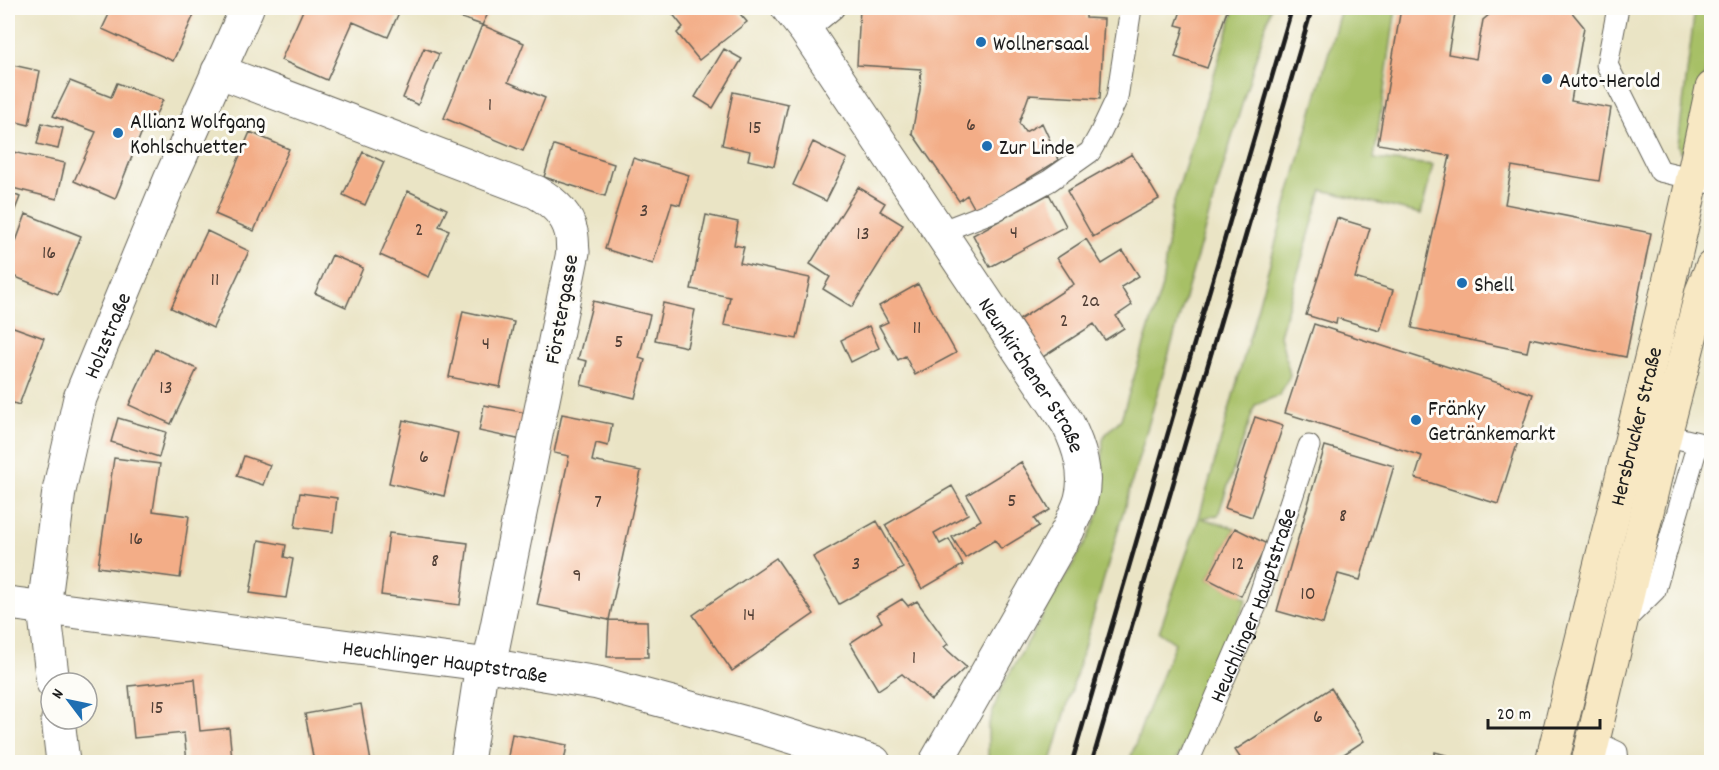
<svg xmlns="http://www.w3.org/2000/svg" width="1719" height="770" viewBox="0 0 1719 770" font-family="Dekko,sans-serif">
<style>
.green{fill:#a7c066;stroke:#626e41;stroke-width:1.5}
.building{fill:#f3ad87}
.lines{fill:none;stroke-linecap:round;stroke-linejoin:round}
.lane-casing{stroke:#646257;stroke-width:23}
.street-casing{stroke:#646257;stroke-width:35}
.secondary-casing{stroke:#646257;stroke-width:35}
.lane{stroke:#fff;stroke-width:21}
.street{stroke:#fff;stroke-width:33}
.secondary{stroke:#f8e8c3;stroke-width:33}
.rail{stroke:#1c1c1c;stroke-width:4.5}
.poi-dot{fill:#1f6fb2;stroke:#fdfcf7;stroke-width:2}
.labels{text-anchor:middle;stroke-width:6;stroke-linejoin:round;paint-order:stroke}
.number-label{font-size:20px;fill:#524037}
.poi-label{font-size:22px;fill:#1c1c1c;stroke:#fdfcf7;text-anchor:start}
.street-label{font-size:22px;fill:#1c1c1c;stroke:#fdfcf7}
</style>
<rect width="100%" height="100%" fill="#fdfcf7"/>
<filter id="ink" filterUnits="userSpaceOnUse"><feTurbulence type="fractalNoise" baseFrequency=".0167" numOctaves="2"/><feDisplacementMap in="SourceGraphic" scale="12" xChannelSelector="R" yChannelSelector="G"/><feConvolveMatrix kernelMatrix="1 2 1 2 8 2 1 2 1" color-interpolation-filters="sRGB"/></filter>
<filter id="wash" filterUnits="userSpaceOnUse"><feTurbulence type="fractalNoise" baseFrequency=".008" numOctaves="4" result="noise"/><feDisplacementMap in="SourceGraphic" scale="24" xChannelSelector="R" yChannelSelector="G"/><feGaussianBlur stdDeviation="1.35" result="paint"/><feColorMatrix in="noise" values="0 0 0 0 0 0 0 0 0 0 0 0 0 0 0 0 0 1.4 0 .05"/><feComposite in="paint" operator="in"/></filter>
<g filter="url(#wash)">
<rect width="100%" height="100%" fill="#eae4c5"/>
<!-- green -->
<path class="green" d="M1235,8H1271L1211,208L1051,762H989L988,760V726L1001,688L1088,538L1101,508L1103,437L1121,419L1162,286L1172,208Z
M1341,8H1396L1374,159L1433,165L1421,214L1322,190L1280,335L1290,375L1280,395L1255,405L1218,515L1201,518L1235,528L1208,579L1247,598L1190,736L1175,762H1129L1146,714L1175,643L1159,632L1199,518Z
M1695,8H1711V44L1692,143L1680,152L1678,145Z"/>
<g id="blocks">
<!-- building -->
<path class="building" d="M112,8H197L173,61L102,29Z
M304,8H401L388,37L353,22L327,80L281,60Z
M456,8H491L482,25L453,15Z
M668,8H735L747,22L699,60L677,33L683,27Z
M860,8H1086V18L1104,19L1100,99L1029,95L1019,123L1025,132L1042,123L1059,160L976,211L967,195L959,201L912,133L920,90L921,69L857,65Z
M1182,8H1228L1207,68L1175,57L1184,27L1176,25Z
M1401,8H1456L1448,54L1476,59L1483,20L1497,8H1556L1570,10L1584,27L1571,101L1611,108L1599,181L1512,166L1505,204L1651,233L1626,357L1530,338L1527,352L1412,328L1450,156L1378,144Z
M482,25L524,43L508,82L545,98L523,151L444,118Z
M424,48L439,54L418,105L403,98Z
M724,49L742,59L713,108L695,97Z
M8,64L40,71L29,125L8,120Z
M70,81L111,97L117,83L163,100L155,116L149,114L115,199L74,181L96,132L53,116Z
M733,92L788,104L774,166L748,160L750,151L722,145Z
M42,123L63,128L58,149L37,144Z
M250,132L289,149L254,231L215,214Z
M813,142L847,159L826,201L793,185Z
M554,145L614,164L605,196L544,177Z
M8,151L65,163L57,199L8,187Z
M363,152L384,162L365,205L343,195Z
M1132,154L1159,199L1093,237L1067,191Z
M633,158L689,175L680,205L672,203L653,264L605,249Z
M858,187L885,203L880,211L903,225L852,307L823,289L830,277L810,264Z
M408,191L447,209L439,226L449,230L429,277L380,255Z
M8,192L20,197L11,220L8,219Z
M1049,194L1066,226L990,267L973,235Z
M26,214L81,236L58,294L8,274V263Z
M706,215L738,222L734,245L744,247L740,263L810,278L797,339L724,325L730,297L691,289Z
M1337,218L1370,228L1355,278L1393,290L1380,331L1337,318L1336,324L1306,315Z
M207,231L249,251L213,328L171,308Z
M1086,239L1102,264L1123,251L1139,276L1121,287L1132,305L1116,316L1124,328L1105,340L1094,324L1043,357L1019,320L1074,284L1057,258Z
M332,255L363,268L346,307L315,293Z
M918,284L956,353L915,375L905,356L898,360L879,326L888,322L879,306Z
M593,301L650,315L639,358L645,360L635,398L581,385L587,361L578,359Z
M663,303L695,310L687,347L655,340Z
M463,311L514,322L500,387L449,377Z
M1314,324L1533,394L1498,504L1415,478L1422,456L1285,413Z
M8,325L44,338L19,405L8,401Z
M869,326L879,348L851,362L841,340Z
M155,349L197,369L171,424L129,405Z
M484,405L527,413L522,440L479,431Z
M562,414L612,424L608,446L596,443L592,461L641,471L609,620L537,605L569,456L554,453Z
M1255,417L1283,426L1252,517L1225,508Z
M118,418L166,432L159,457L111,442Z
M403,420L458,433L444,496L389,483Z
M1325,446L1394,466L1360,580L1338,574L1323,624L1277,611Z
M244,456L270,465L263,485L237,476Z
M114,458L160,464L153,511L189,516L180,578L98,567Z
M1021,462L1050,510L1034,519L1039,526L1001,549L995,540L965,558L952,537L981,520L967,495Z
M952,486L968,514L934,533L940,544L949,539L963,565L922,589L885,525Z
M300,493L337,498L333,532L295,527Z
M877,521L903,568L839,604L813,557Z
M1235,528L1267,544L1241,596L1208,579Z
M389,533L468,543L460,605L381,595Z
M259,540L286,545L284,557L293,559L286,598L250,593Z
M776,558L814,614L732,671L693,615Z
M902,599L908,606L917,601L948,644L944,647L966,667L931,700L902,674L878,690L850,643L882,622L877,614Z
M609,620L647,621L648,657H607Z
M195,679L200,731L229,728L232,759H228V762H187L184,733L134,738L129,686Z
M1331,688L1364,741L1332,762H1277L1276,761L1274,762H1243L1235,750Z
M361,704L371,762H314L305,714Z
M512,734L567,745L564,762H507Z
M1435,752L1472,762H1433Z"/>
</g>
</g>
<g filter="url(#ink)">
<use href="#blocks" fill-opacity="0" stroke="#646257" stroke-width="1.5"/>
<g class="lines">
<defs>
<g id="lane">
<path d="M1618,8L1607,65L1660,171L1712,183"/>
<path d="M806,31L834,8"/>
<path d="M940,232L994,211L1049,181L1090,152L1100,134L1117,98L1131,8"/>
<path d="M1623,622L1655,590L1698,443L1665,435"/>
<path d="M1594,741L1617,752L1618,762"/>
<path id="s1" d="M1188,762L1257,603L1309,446"/>
</g>
<g id="street">
<path id="s2" d="M788,8L806,31L1068,424C1079,447 1088,473 1081,499C1078,510 1072,520 1068,530L936,762"/>
<path d="M218,71L536,192C552,201 567,214 571,232C573,238 572,246 573,252L489,666"/>
<path id="s3" d="M8,603L482,664L598,683L760,727L874,762"/>
<path id="s4" d="M53,683L44,608L59,491L80,398L170,180L247,8"/>
<path d="M58,719L63,762"/>
<path d="M467,762L482,664"/>
</g>
<g id="secondary">
<path id="s5" d="M1552,762C1606,538 1665,315 1712,88"/>
<path d="M1588,762L1665,435L1702,291L1712,267"/>
</g>
</defs>
<!-- lane casing -->
<use href="#lane" class="lane-casing"/>
<!-- street casing -->
<use href="#street" class="street-casing"/>
<!-- secondary casing -->
<use href="#secondary" class="secondary-casing"/>
<!-- lane -->
<use href="#lane" class="lane"/>
<!-- street -->
<use href="#street" class="street"/>
<!-- secondary -->
<use href="#secondary" class="secondary"/>
<!-- rail -->
<path class="rail" d="M1072,762L1292,8
M1092,762L1312,8"/>
</g>
</g>
<!-- markers -->
<g class="poi-dot">
<circle cx="981" cy="42" r="6"/>
<circle cx="1547" cy="79" r="6"/>
<circle cx="118" cy="133" r="6"/>
<circle cx="987" cy="146" r="6"/>
<circle cx="1462" cy="283" r="6"/>
<circle cx="1416" cy="420" r="6"/>
</g>
<g class="labels">
<!-- number labels -->
<g class="number-label">
<text x="490" y="110">1</text>
<text x="971" y="130">6</text>
<text x="755" y="133">15</text>
<text x="644" y="216">3</text>
<text x="419" y="235">2</text>
<text x="1014" y="238">4</text>
<text x="863" y="239">13</text>
<text x="49" y="258">16</text>
<text x="215" y="285">11</text>
<text x="1090" y="306">2a</text>
<text x="1064" y="326">2</text>
<text x="917" y="333">11</text>
<text x="619" y="347">5</text>
<text x="486" y="349">4</text>
<text x="166" y="393">13</text>
<text x="424" y="462">6</text>
<text x="1012" y="506">5</text>
<text x="598" y="507">7</text>
<text x="1343" y="521">8</text>
<text x="136" y="544">16</text>
<text x="435" y="566">8</text>
<text x="856" y="569">3</text>
<text x="1238" y="569">12</text>
<text x="577" y="581">9</text>
<text x="1308" y="599">10</text>
<text x="749" y="620">14</text>
<text x="914" y="663">1</text>
<text x="157" y="713">15</text>
<text x="1318" y="722">6</text>
</g>
<!-- poi labels -->
<g class="poi-label">
<text x="993" y="50">Wollnersaal</text>
<text x="1559" y="87">Auto-Herold</text>
<text x="130" y="128">Allianz Wolfgang<tspan x="130" dy="25">Kohlschuetter</tspan></text>
<text x="999" y="154">Zur Linde</text>
<text x="1474" y="291">Shell</text>
<text x="1428" y="415">Fränky<tspan x="1428" dy="25">Getränkemarkt</tspan></text>
</g>
<!-- street labels -->
<g class="street-label">
<text transform="translate(560 309) rotate(-80)" y="8">Förstergasse</text>
<text dy="8" stroke="none"><textPath href="#s4" startOffset="357">Holzstraße</textPath></text>
<text dy="8" stroke="none"><textPath href="#s2" startOffset="441">Neunkirchener Straße</textPath></text>
<text dy="8" stroke="none"><textPath href="#s5" startOffset="346">Hersbrucker Straße</textPath></text>
<text dy="8" stroke="none"><textPath href="#s1" startOffset="170">Heuchlinger Hauptstraße</textPath></text>
<text dy="8" stroke="none"><textPath href="#s3" startOffset="441">Heuchlinger Hauptstraße</textPath></text>
</g>
</g>
<!-- margin -->
<rect width="1719" height="770" fill="none" stroke="#fdfcf7" stroke-width="30"/>
<!-- north arrow -->
<g transform="translate(69 701) rotate(302)"><circle r="28" fill="#fdfcf7" stroke="#a3a29f" stroke-width="1.5"/>
<path d="M0-4.5L10 22L0 15L-10 22Z" fill="#1f6fb2"/>
<text y="-9" font-size="16" font-weight="bold" text-anchor="middle" fill="#1c1c1c">N</text>
</g>
<!-- scale -->
<path d="M1488 719v9h112v-9" fill="none" stroke="#1c1c1c" stroke-width="3"/>
<text x="1497" y="719" font-size="18" fill="#1c1c1c" stroke="#fdfcf7" stroke-width="4.5" paint-order="stroke">20 m</text>
</svg>
